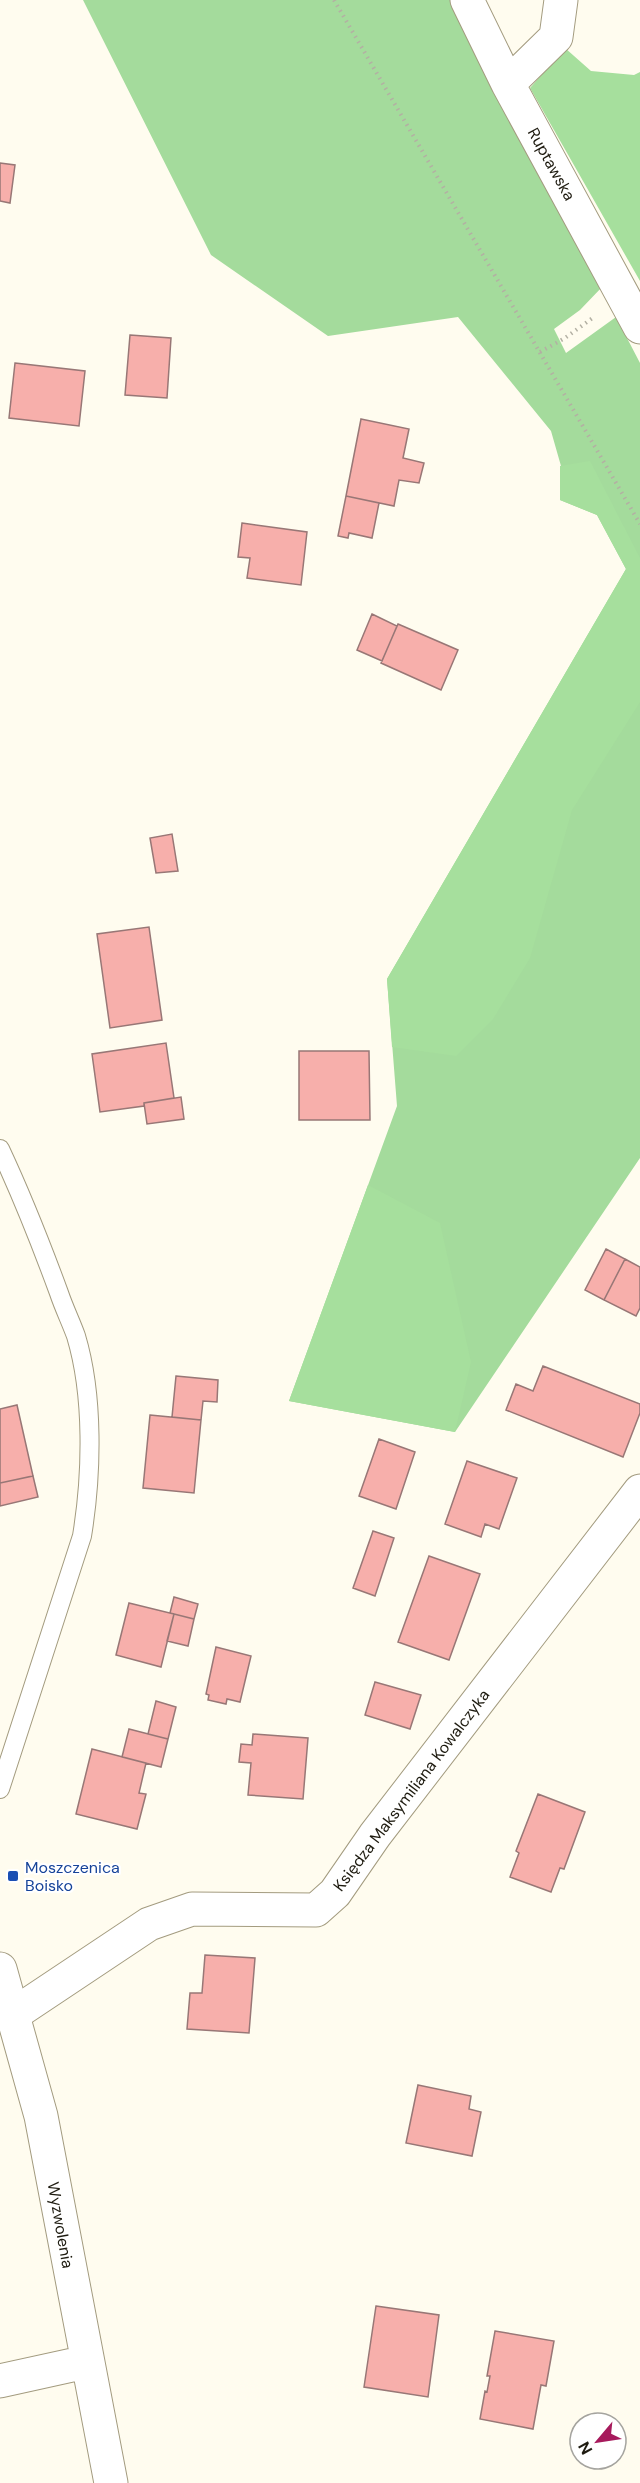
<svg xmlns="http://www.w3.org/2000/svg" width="640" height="2483" viewBox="0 0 640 2483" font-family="'DM Sans',sans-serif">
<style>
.green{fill:#a4db9c}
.forest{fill:#a6df9d}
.building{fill:#f7afab;stroke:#987776;stroke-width:1.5}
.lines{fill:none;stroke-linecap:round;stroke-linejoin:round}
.service-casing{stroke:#a39b7f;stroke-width:20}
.minor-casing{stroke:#a39b7f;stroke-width:35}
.tertiary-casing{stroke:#a39b7f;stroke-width:35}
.path{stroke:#b3b0a3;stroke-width:4;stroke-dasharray:1.5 4.5;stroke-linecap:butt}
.service{stroke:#fff;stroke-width:18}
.minor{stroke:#fff;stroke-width:33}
.tertiary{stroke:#fff;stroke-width:33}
.transit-dot{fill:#1a4fb4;stroke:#fff;stroke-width:2}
.labels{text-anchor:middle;stroke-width:4.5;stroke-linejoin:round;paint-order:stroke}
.street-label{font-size:16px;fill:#1e1b10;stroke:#fff}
.transit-label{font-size:16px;fill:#164399;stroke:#fff;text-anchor:start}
</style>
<rect width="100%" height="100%" fill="#fffcef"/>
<!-- green -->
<path class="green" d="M83,0H451L603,286L580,310L554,329L566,353L616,317L640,363V1158L455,1432L289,1401L397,1106L387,979L626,569L597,515L560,500L565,480L551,431L458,317L328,336L211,255Z"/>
<!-- forest -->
<path class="forest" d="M565,48L591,71L634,75L640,72V281L530,88Z
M590,461L640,558V702L572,810L530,958L493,1019L456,1056L392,1047L387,979L626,569L597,515L560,500V466Z
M368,1185L440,1223L471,1362L455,1432L289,1401Z"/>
<!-- building -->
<path class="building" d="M0,163L15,165L10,203L0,201Z
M130,335L171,338L167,398L125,395Z
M15,363L85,371L79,426L9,418Z
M361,419L409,429L403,458L424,463L419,483L399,480L394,506L346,496Z
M346,496L379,503L372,538L349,533L348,538L338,536Z
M242,523L307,532L301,585L247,578L250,558L238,557Z
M372,614L397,626L382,661L357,650Z
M398,624L458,650L441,690L381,663Z
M172,834L178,871L156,873L150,838Z
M149,927L162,1020L110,1028L97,934Z
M166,1043L174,1098L144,1103V1106L100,1112L92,1054Z
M299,1051H369L370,1120H299Z
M181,1097L184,1119L147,1124L144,1103Z
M606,1249L625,1259L604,1300L585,1290Z
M625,1259L640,1267V1308L636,1316L604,1300Z
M543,1366L640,1404V1413L623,1457L506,1410L516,1384L533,1391Z
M176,1376L218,1380L217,1402L203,1401L201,1420L172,1417Z
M17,1405L33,1476L0,1483V1409Z
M150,1415L201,1420L194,1493L143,1488Z
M379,1439L415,1452L396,1509L359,1496Z
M467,1461L517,1478L499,1529L485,1524L481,1537L445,1524Z
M33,1476L38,1497L0,1506V1483Z
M373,1531L394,1538L375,1596L353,1588Z
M429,1556L480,1574L449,1660L398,1642Z
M174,1597L198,1604L194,1619L170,1613Z
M129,1603L174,1614L161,1667L116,1655Z
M174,1614L194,1619L188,1646L167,1641Z
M216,1647L251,1656L240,1702L227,1699L226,1704L208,1700L209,1695L206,1694Z
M375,1682L421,1695L410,1729L365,1715Z
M156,1701L176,1707L168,1739L148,1734Z
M129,1729L168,1739L161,1767L122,1757Z
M253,1734L308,1738L303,1799L248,1795L251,1763L239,1762L241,1744L252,1745Z
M92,1749L146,1763L139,1793L146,1794L137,1829L76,1814Z
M538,1794L585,1812L564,1869L560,1868L551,1892L510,1877L519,1853L516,1851Z
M205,1955L255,1958L249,2033L187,2029L190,1993H202Z
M418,2085L471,2096L469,2109L481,2112L472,2156L406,2143Z
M376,2306L439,2315L428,2397L364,2387Z
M495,2331L554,2341L546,2386L541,2385L533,2429L480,2419L485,2391L487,2392L490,2376H487Z"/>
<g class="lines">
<defs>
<path id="service" d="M0,1149C22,1196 41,1244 59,1293C64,1308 71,1322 76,1336C94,1396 92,1475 82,1536L0,1789"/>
<path id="minor" d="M467,0L508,84L640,327
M508,84L556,37L561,0
M14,2014L149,1924L192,1909L316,1910L335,1893L375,1835L640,1491"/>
<path id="tertiary" d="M0,1969L41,2116L111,2483
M0,2381L86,2362"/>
</defs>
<!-- service casing -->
<use href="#service" class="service-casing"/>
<!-- minor casing -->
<use href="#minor" class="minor-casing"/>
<!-- tertiary casing -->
<use href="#tertiary" class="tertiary-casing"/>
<!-- path -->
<path class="path" d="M334,0L640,524
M540,352L565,338L594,317"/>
<!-- service -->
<use href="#service" class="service"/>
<!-- minor -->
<use href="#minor" class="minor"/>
<!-- tertiary -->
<use href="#tertiary" class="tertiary"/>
</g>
<!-- markers -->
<rect class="transit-dot" x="7" y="1870" width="12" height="12" rx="3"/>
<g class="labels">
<!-- street labels -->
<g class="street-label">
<text transform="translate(552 164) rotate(61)" y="6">Ruptawska</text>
<text transform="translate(411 1790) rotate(-53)" y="6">Księdza Maksymiliana Kowalczyka</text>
<text transform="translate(61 2225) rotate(80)" y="6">Wyzwolenia</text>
</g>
<!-- transit labels -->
<g class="transit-label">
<text x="25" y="1873">Moszczenica<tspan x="25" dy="18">Boisko</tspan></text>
</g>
</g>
<!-- north arrow -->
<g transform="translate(598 2441) rotate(241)"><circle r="28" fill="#ffffff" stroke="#a5a49f" stroke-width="1.5"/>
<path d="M0-4.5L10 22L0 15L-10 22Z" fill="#a71a5c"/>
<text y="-9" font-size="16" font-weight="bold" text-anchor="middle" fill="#1e1b10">N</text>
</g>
</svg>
